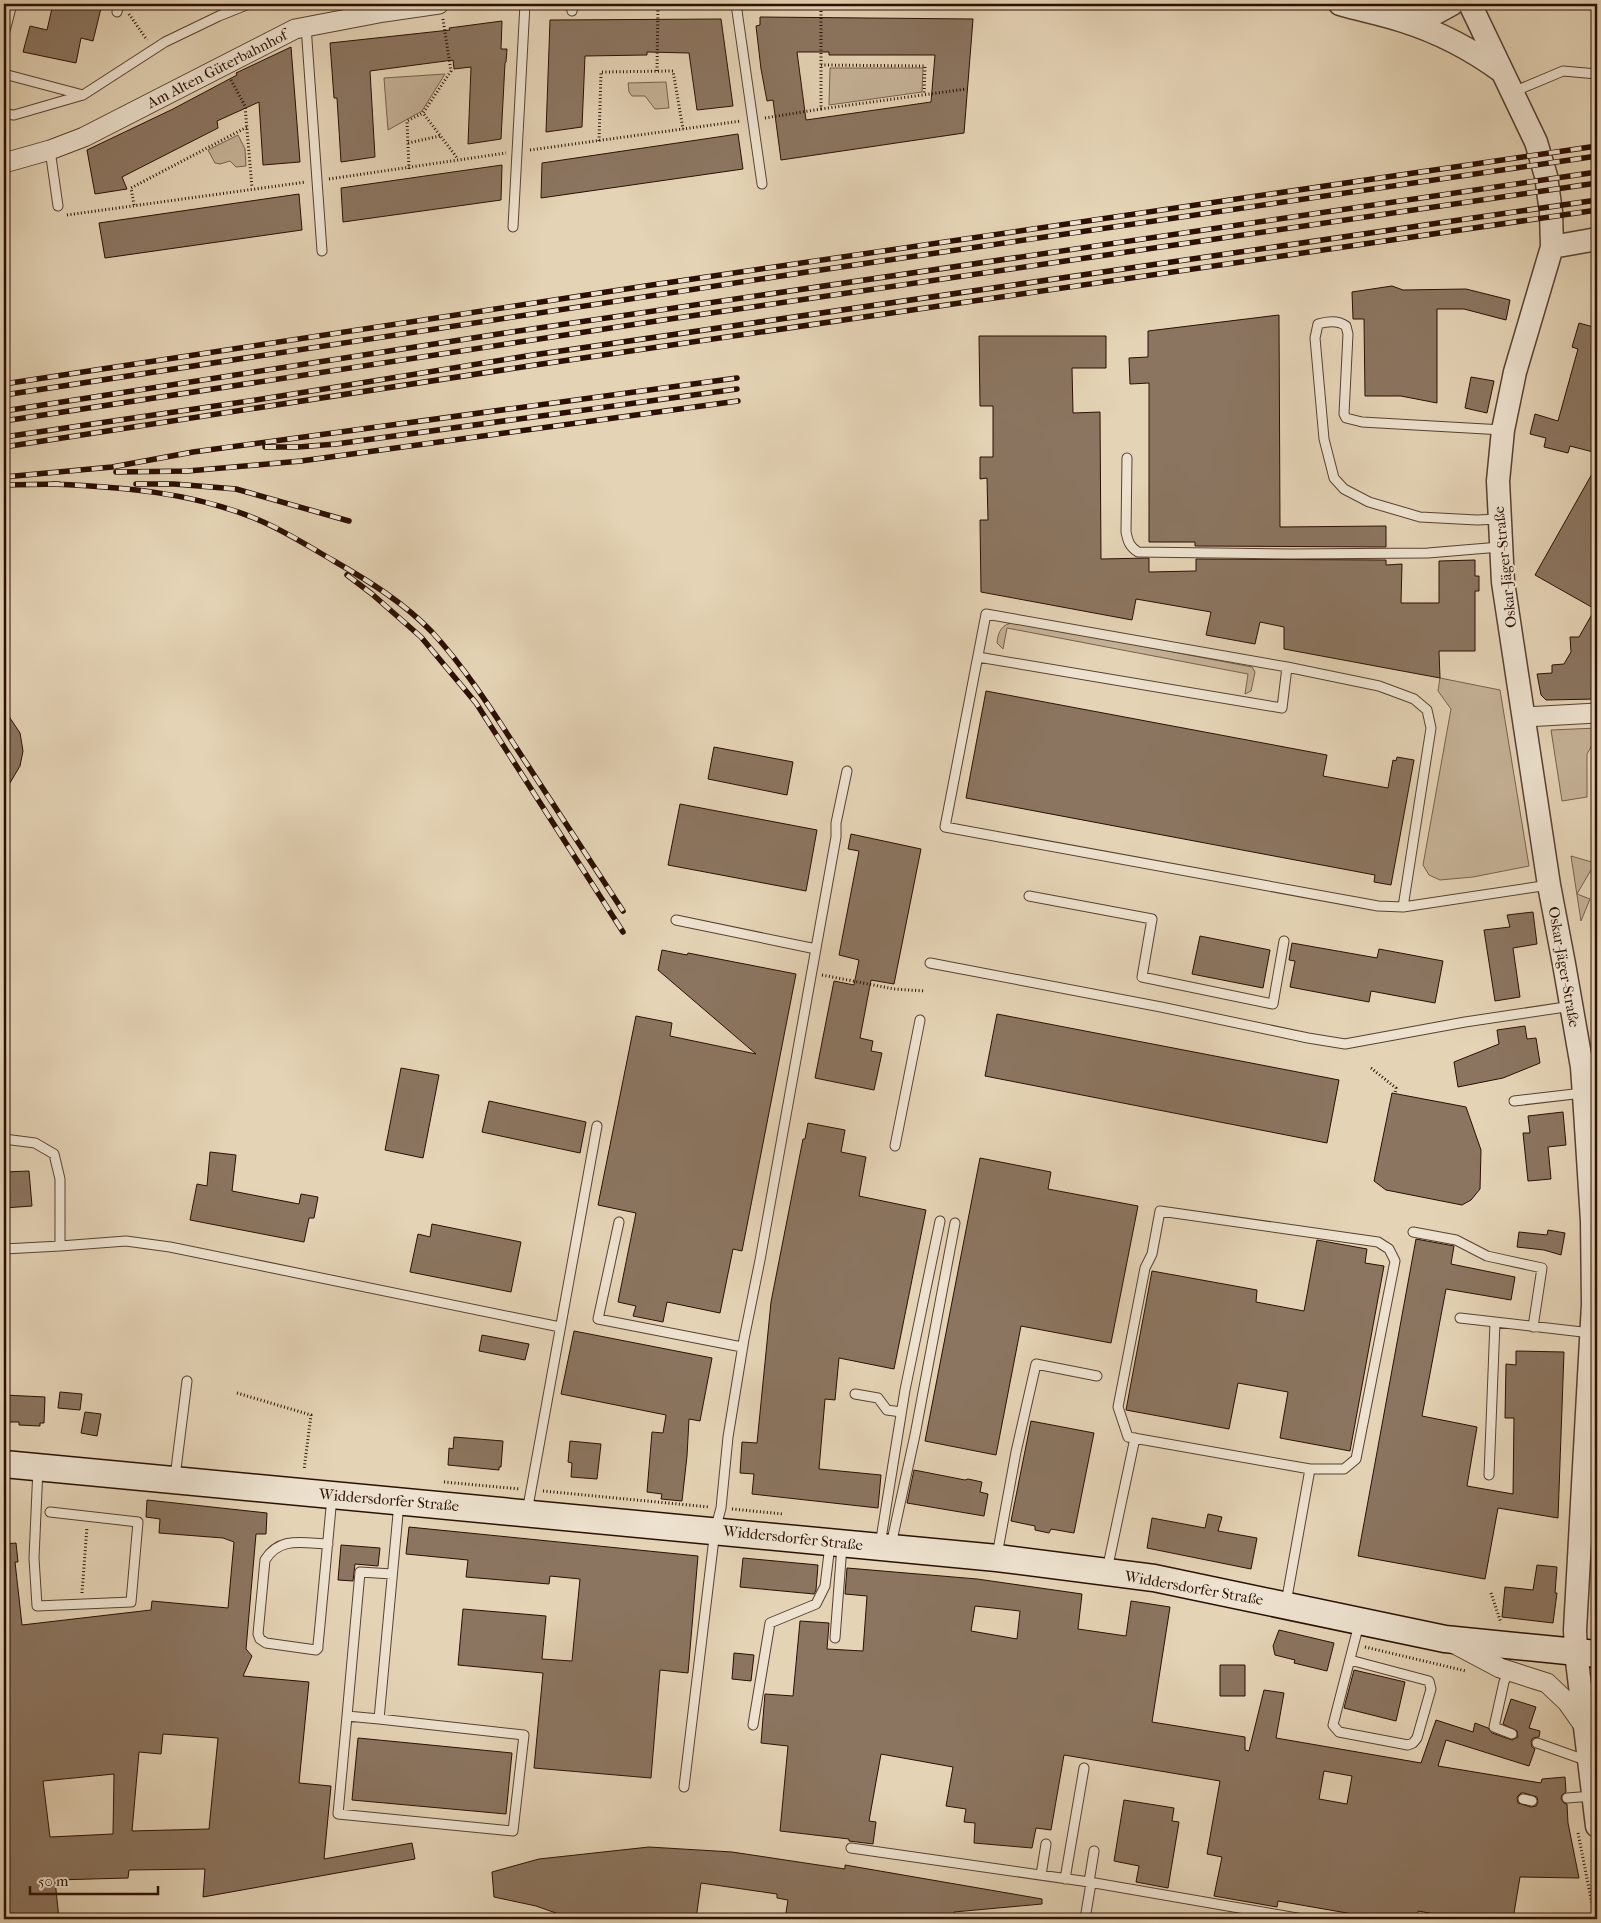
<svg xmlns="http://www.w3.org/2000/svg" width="1601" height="1923" viewBox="0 0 1601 1923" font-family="'IM FELL French Canon',serif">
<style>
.green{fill:#c5b297;stroke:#78604d}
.building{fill:#8b7560;stroke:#2b0f03;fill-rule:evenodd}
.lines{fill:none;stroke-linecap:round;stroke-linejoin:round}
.service-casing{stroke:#594030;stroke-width:11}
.minor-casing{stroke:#594030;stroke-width:21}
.tertiary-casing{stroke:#594030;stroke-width:25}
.secondary-casing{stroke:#2b0f03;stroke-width:29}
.path{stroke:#2b0f03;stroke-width:3;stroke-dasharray:1 2.5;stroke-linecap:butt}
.service{stroke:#ede2cf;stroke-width:9}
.minor{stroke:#ede2cf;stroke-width:19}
.tertiary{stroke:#ede2cf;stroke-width:22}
.secondary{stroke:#ede2cf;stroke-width:26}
.rail-casing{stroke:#2b0f03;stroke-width:5.5}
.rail{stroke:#ede2cf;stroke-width:4;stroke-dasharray:11;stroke-linecap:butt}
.labels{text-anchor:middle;stroke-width:4.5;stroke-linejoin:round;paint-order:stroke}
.street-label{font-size:15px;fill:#2b0f03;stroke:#ede2cf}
</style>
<rect width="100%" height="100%" fill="#e4d3b5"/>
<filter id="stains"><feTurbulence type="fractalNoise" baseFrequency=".004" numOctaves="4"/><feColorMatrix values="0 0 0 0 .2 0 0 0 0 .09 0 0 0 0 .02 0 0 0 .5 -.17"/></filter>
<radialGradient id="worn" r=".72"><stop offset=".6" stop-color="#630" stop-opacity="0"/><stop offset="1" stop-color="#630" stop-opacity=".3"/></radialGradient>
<!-- green -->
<path class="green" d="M830,68H923L922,92L829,105Z
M445,74L422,111L388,130L384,78Z
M666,82L669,108L655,109L645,96H632L629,92L628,83Z
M238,135L245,149L246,166L236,167L230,161L220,164L215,163L208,150Z
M1015,622L1252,667L1255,672L1251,691L1245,694L1248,674L1007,628L1003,649L997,643C998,631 1002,624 1015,622Z
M1440,678L1500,690L1529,866L1473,877L1440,880L1429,875L1423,865L1451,709L1438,691Z
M1597,728V743L1592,745L1587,754V797L1562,801L1551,730Z
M1571,856L1595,863L1577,894L1590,899L1581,921Z"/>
<!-- building -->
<path class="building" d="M53,4H102L93,41L81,38L76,63L23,52L30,26L47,30Z
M760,17L973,19L964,133L781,160L773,100L767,101L761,69L756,26L760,25ZM797,52H829V55H935L931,102L806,120Z
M721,19L733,106L697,110L689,53L647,52V55L585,56L582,127L546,132L550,20Z
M502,21L501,49H507L506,62L505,63L501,139L468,144L471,67L454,69L453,60L370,71L375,157L341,162L337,98H334L330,43L450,30L449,28Z
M291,47L300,162L263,165L259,102L217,121L218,128L122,177L127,189L95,194L87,150L173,109L237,75L236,73Z
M738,134L743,169L541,198L542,163Z
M502,165L501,200L343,222L341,188Z
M299,194L302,230L105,258L99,223Z
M1392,286L1403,290L1466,289L1510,300L1506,320L1464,309H1437V403L1401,396H1365L1364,319H1353L1352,292Z
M1279,315L1280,527L1386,526V547L1195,546V542H1149V383L1130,384L1129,358L1148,357V331Z
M1579,323L1597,328V453L1570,446L1568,453L1544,447L1546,438L1530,434L1535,414L1558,421L1578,349L1572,347Z
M979,336H1106V368H1072L1073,413L1100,412L1101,559L1149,558V572L1196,571V559L1386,560V565L1402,564L1401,603H1439V561L1475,560V576H1479V591H1475V651H1439L1440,678L1284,649V627L1260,622L1255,644L1206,635L1211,612L1136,599L1132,620L981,592L980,520H988L987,478L980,479V457H993V406H980Z
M1471,377L1494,381L1487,413L1465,408Z
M1597,465V699L1546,700L1541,695L1537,674L1552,673V665L1564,664L1571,652L1570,637H1579L1595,609L1535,575Z
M986,691L1327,755L1323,776L1388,788L1393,760L1396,761L1397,757L1414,760L1391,885L1374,882L1375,875L966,798Z
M4,709L20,733L23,751L20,766L4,793Z
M714,747L793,762L787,795L708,779Z
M680,804L817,830L806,891L668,865Z
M851,834L921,849L894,984L871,980L860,1038L873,1041L871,1051L882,1053L874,1090L815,1078L834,981L854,985L859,960L839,955L859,851L848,849Z
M1533,912L1537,944L1513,948L1520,997L1495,1001L1484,930L1510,927L1507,915Z
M1200,936L1270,950L1263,988L1192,974Z
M1292,943L1377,958L1379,949L1443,961L1435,1003L1371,991L1369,1002L1290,987L1295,961L1289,960Z
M662,950L687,955L688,953L796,974L742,1251L733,1249L720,1313L667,1302L663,1322L633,1316L636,1306L618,1302L636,1213L598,1205L636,1016L672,1023L670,1036L756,1054L658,970Z
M997,1014L1339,1080L1327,1143L985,1076Z
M1525,1026L1527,1039L1536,1038L1540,1063L1503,1078L1458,1087L1454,1062L1499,1044L1497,1030Z
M401,1068L439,1075L423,1158L385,1150Z
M1392,1093L1466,1107L1481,1150L1480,1189L1471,1200L1462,1205L1386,1190L1374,1181Z
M489,1101L586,1122L580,1153L482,1132Z
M1563,1112L1566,1145L1548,1147L1551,1179L1528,1181L1523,1133H1530L1528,1116Z
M808,1123L845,1130L841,1152L866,1157L859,1196L926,1210L894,1369L839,1358L835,1400L825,1399L819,1469L881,1475L878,1508L752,1494L754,1474L740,1473L742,1442L757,1443L771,1302L803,1139H805Z
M210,1152L236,1155L232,1191L299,1204L301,1194L318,1197L314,1218H309L304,1242L190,1220L197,1184L207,1186Z
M980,1158L1051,1172L1048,1189L1138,1206L1111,1343L1021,1326L996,1455L925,1441Z
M29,1171L32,1206L4,1208V1172Z
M432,1224L521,1242L511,1292L410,1272L418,1234L430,1237Z
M1548,1230L1565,1233L1561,1255L1544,1250L1517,1247L1519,1232L1547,1235Z
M1416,1239L1454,1246L1451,1264L1515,1277L1511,1300L1446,1289L1422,1416L1477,1427L1467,1486L1513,1494L1514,1418H1505L1506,1364L1516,1365V1351L1564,1352L1558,1518L1498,1508L1485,1579L1358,1556Z
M1317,1240L1367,1249L1365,1263L1384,1266L1350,1451L1280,1438L1288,1392L1238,1383L1229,1429L1126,1410L1152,1271L1257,1290L1256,1302L1304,1311Z
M574,1331L712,1358L700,1421L689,1419L687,1456L682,1501L661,1499L662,1494L647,1492L652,1432L663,1433L666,1415L561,1394Z
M482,1335L529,1344L525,1360L479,1351Z
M60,1392L82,1394L80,1410L58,1408Z
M4,1395L45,1397L44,1423H40V1426L19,1425V1422H4Z
M85,1412L101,1414L97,1436L81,1433Z
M1031,1421L1094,1433L1074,1533L1051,1529L1049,1533L1035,1530V1526L1011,1521Z
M454,1437L503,1441L501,1467H499V1470L448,1465L449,1448L453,1449Z
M570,1441L601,1444L597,1479L571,1477L572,1463L568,1462Z
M914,1470L965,1480L968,1479L982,1482L980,1492L988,1494L984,1516L907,1503Z
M147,1500L267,1513L266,1534H256L246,1649L252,1656L243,1676L309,1682L299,1783L331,1786L324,1859L412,1843L415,1859L203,1897L205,1869L129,1870L128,1878L55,1880L59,1919H44V1915L4,1919V1544L16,1543L18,1562H15L22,1625L151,1610L152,1601L228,1608L234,1542L223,1538L159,1533L160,1519L146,1517ZM163,1734L218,1738L209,1829L132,1831L139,1752L161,1754ZM114,1774L113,1834L50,1837L43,1781Z
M1208,1514L1222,1517L1218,1531L1257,1538L1251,1569L1147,1548L1152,1518L1205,1528Z
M409,1527L698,1556L688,1673L660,1670L651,1778L534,1768L543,1673L458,1665L463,1609L546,1616L542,1659L572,1661L580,1579L550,1576L549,1584L466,1577L468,1560L406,1554Z
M341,1545L380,1548L378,1566L355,1564L353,1581L338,1580Z
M743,1558L818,1565L816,1590L814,1594L740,1587Z
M1537,1565L1557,1567L1555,1593H1557L1553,1623L1502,1617L1505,1587L1533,1590Z
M847,1568L977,1579L1082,1594L1078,1629L1126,1636L1131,1601L1170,1607L1152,1722L1245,1737V1750L1249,1751L1264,1690L1284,1693L1276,1738L1421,1763L1436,1720L1473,1732L1475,1723L1488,1728L1492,1733L1512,1740L1518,1737L1517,1731L1503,1724L1511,1699L1536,1707L1529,1728L1540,1731L1539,1737L1533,1738L1531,1741L1532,1747L1535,1749L1529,1766L1446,1740L1438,1766L1541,1783L1542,1779L1565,1777L1566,1792L1562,1795L1561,1799L1564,1803L1567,1804L1568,1823L1579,1878L1520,1877L1513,1919H1463L1418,1911L1417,1916L1414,1915V1919H1370V1917L1278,1901L1277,1907L1214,1896L1222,1857L1207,1854L1220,1781L1064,1755L1051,1830L1036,1828L1032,1848L974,1843L975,1823L964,1822L966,1809L946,1806L953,1767L881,1754L869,1821L876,1822L873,1844L849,1841V1839L780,1831L788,1746L761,1743L765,1694L793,1696L800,1621L829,1623L827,1649L863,1651L867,1596L845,1594ZM975,1606L1020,1611L1017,1639L971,1631ZM1324,1771L1352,1776L1347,1804L1319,1799ZM1524,1793L1537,1797L1538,1802L1536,1806L1531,1807L1518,1803L1517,1797L1521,1793Z
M1279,1630L1334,1643L1327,1671L1294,1663L1295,1660L1275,1655L1273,1646Z
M734,1653L754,1655L751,1681L732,1679Z
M1220,1665H1245V1696H1220Z
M1354,1670L1405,1682L1396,1721L1344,1708Z
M358,1738L512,1753L506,1814L352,1800Z
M1124,1800L1174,1808L1172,1821L1179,1822L1168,1888L1136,1882L1139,1866L1114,1861Z
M649,1847L732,1852L845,1869V1865L1042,1899V1904L954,1912L955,1919H785L788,1900L777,1898V1894L701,1883L696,1919H573L536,1906L494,1897L492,1872L539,1859Z"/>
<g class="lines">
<defs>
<path id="service" d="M736,4L762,184
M572,11L573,4
M117,12L119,4
M306,26L322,251
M4,35L12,4
M4,74L83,95
M1513,92L1563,71L1597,74
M4,114L14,115L83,95L165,42L219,16L249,4
M50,150L58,206
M513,227L525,4
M1127,458L1126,532C1128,542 1130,547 1138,552L1290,554L1428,553L1500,547
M1499,519L1477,520L1420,517L1369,502L1344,489L1334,478L1324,439L1315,338L1318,324C1328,321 1338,320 1346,326L1348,334L1344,414L1346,418L1362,422L1503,430
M978,657L1282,708L1287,667
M1029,896L1152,919L1142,977L1273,1004L1284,941
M1403,907L1431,728L1427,710L1414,699L1379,686L1287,667L986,614L945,827L1378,906L1403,907L1549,885
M676,920L816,949
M930,963L1161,1007L1308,1038L1345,1044L1465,1022L1572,1006
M1514,1101L1583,1093
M4,1139L35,1143L54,1154L60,1179V1246L4,1249
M895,1146L920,1020
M619,1222L598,1319L742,1347
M1413,1232L1456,1240L1487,1256L1542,1268L1533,1327
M60,1246L126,1241L170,1247L560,1327
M1460,1318L1591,1333
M855,1394L878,1398L887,1410L901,1412
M38,1468L34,1558L37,1606L131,1602L138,1522L50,1512
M1489,1475L1495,1322
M175,1477L187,1381
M527,1512L597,1126
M328,1544C303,1543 280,1536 265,1560L258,1634L260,1639L266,1643L316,1650L318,1648V1645C323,1596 327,1547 332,1497
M880,1545L905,1390L940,1221
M891,1545L915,1435L955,1223
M997,1555L1016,1452L1036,1364L1097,1376
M1107,1570L1135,1438
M1286,1603L1310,1469H1344L1356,1459L1395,1261L1389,1249L1378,1242L1160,1211L1152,1254L1145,1268L1118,1407L1128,1437L1310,1469
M835,1638L842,1546
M1350,1660L1429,1681L1431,1689L1417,1738L1413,1743L1408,1745L1339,1732L1333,1725L1334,1721L1359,1624
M1509,1671L1504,1682L1494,1727L1512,1734
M347,1716L360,1572L392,1574
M379,1719L347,1716L338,1814L513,1831L524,1735L379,1719L399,1503
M753,1725L770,1623L816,1604L825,1586L830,1545
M1537,1743L1588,1761
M684,1787L715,1530L721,1508L728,1437L744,1339L760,1260L836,837V823L847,771
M1567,1798L1593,1796
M1523,1799L1532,1801
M851,1848L1089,1882L1303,1919
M1041,1875L1046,1844
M1065,1879L1084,1768
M1089,1882L1094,1851
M1085,1919L1091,1883"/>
<path id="minor" d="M4,163L50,150L84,137L295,29L384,12L439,4
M1525,717L1597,713
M1453,1643L1500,1668L1547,1683L1567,1702L1584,1726"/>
<path id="tertiary" d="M1340,4C1360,10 1382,14 1403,21C1438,32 1471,49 1501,71
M1470,4L1536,142L1546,176L1551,212L1552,247L1515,372L1503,430L1498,481L1503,582L1549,885L1564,964L1582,1067L1585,1110L1592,1221L1593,1304L1575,1630L1576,1653L1597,1826
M1404,20L1430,16L1452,4
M1552,247L1597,239"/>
<path id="secondary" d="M4,1464L997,1558L1154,1578L1445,1639L1597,1654"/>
</defs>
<!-- service casing -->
<use href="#service" class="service-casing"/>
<!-- minor casing -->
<use href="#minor" class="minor-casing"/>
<!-- tertiary casing -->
<use href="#tertiary" class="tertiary-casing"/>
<!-- secondary casing -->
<use href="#secondary" class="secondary-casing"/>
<!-- path -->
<path class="path" d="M821,4V109L966,89
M129,14L147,40
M443,19L451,71L423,113L458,159
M821,65L925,66L924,95
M657,71L658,4
M231,80L245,106L252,188
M765,118L821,109
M599,141L601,72L673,71L683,129
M408,143L440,136
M530,150L741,121
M409,169L407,121L423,113
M329,179L506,153
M134,205L131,188L247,127
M67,215L306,182
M822,975L894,989L925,991
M1371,1068L1396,1088L1395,1093
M237,1393L311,1415L304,1470
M444,1482L520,1489
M543,1491L709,1507
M732,1509L783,1514
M82,1593L87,1527
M1491,1593L1501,1623
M1365,1647L1466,1671
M1578,1833L1595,1919"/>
<!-- service -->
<use href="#service" class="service"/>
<!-- minor -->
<use href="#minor" class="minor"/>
<!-- tertiary -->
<use href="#tertiary" class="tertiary"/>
<!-- secondary -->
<use href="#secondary" class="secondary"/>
<defs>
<path id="rail" d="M4,384L652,285L1597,146
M4,395L807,272L1597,156
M4,411L505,333L1597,172
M4,421L663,320L1597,183
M4,437L256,400L533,355L1597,200
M4,447L535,365L1597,210
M265,447H298L336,444L737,389
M116,472L188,471L301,461L738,401
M4,477L112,467L193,452L737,378
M53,484C121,487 190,492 254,518C282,529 308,546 334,561C369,581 404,603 432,632C467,670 495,715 523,758C556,809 590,860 623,911
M136,484H174L236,489L349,521
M4,485L59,484
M347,575L372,594L421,637L476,703L623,932"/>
</defs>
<!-- rail casing -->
<use href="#rail" class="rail-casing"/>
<!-- rail -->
<use href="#rail" class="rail"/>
</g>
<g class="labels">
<!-- street labels -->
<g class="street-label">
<text transform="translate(217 69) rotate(-27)" y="5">Am Alten Güterbahnhof</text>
<text transform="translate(1505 567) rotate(-96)" y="5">Oskar-Jäger-Straße</text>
<text transform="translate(1564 967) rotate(80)" y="5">Oskar-Jäger-Straße</text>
<text transform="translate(389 1500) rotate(5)" y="5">Widdersdorfer Straße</text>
<text transform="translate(793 1538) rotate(6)" y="5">Widdersdorfer Straße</text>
<text transform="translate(1194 1588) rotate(10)" y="5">Widdersdorfer Straße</text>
</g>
</g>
<!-- margin -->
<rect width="1601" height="1923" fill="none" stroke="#e4d3b5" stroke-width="20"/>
<rect x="5" y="5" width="1591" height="1913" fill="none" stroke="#2b0f03" stroke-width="2.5"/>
<rect x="10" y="10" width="1581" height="1903" fill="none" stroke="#2b0f03"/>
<!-- scale -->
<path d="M30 1886v8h128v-8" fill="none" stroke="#2b0f03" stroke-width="2.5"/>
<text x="38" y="1886" font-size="15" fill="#2b0f03" stroke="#ede2cf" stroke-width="4" paint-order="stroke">50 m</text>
<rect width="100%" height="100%" filter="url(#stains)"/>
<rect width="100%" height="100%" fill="url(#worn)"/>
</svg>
